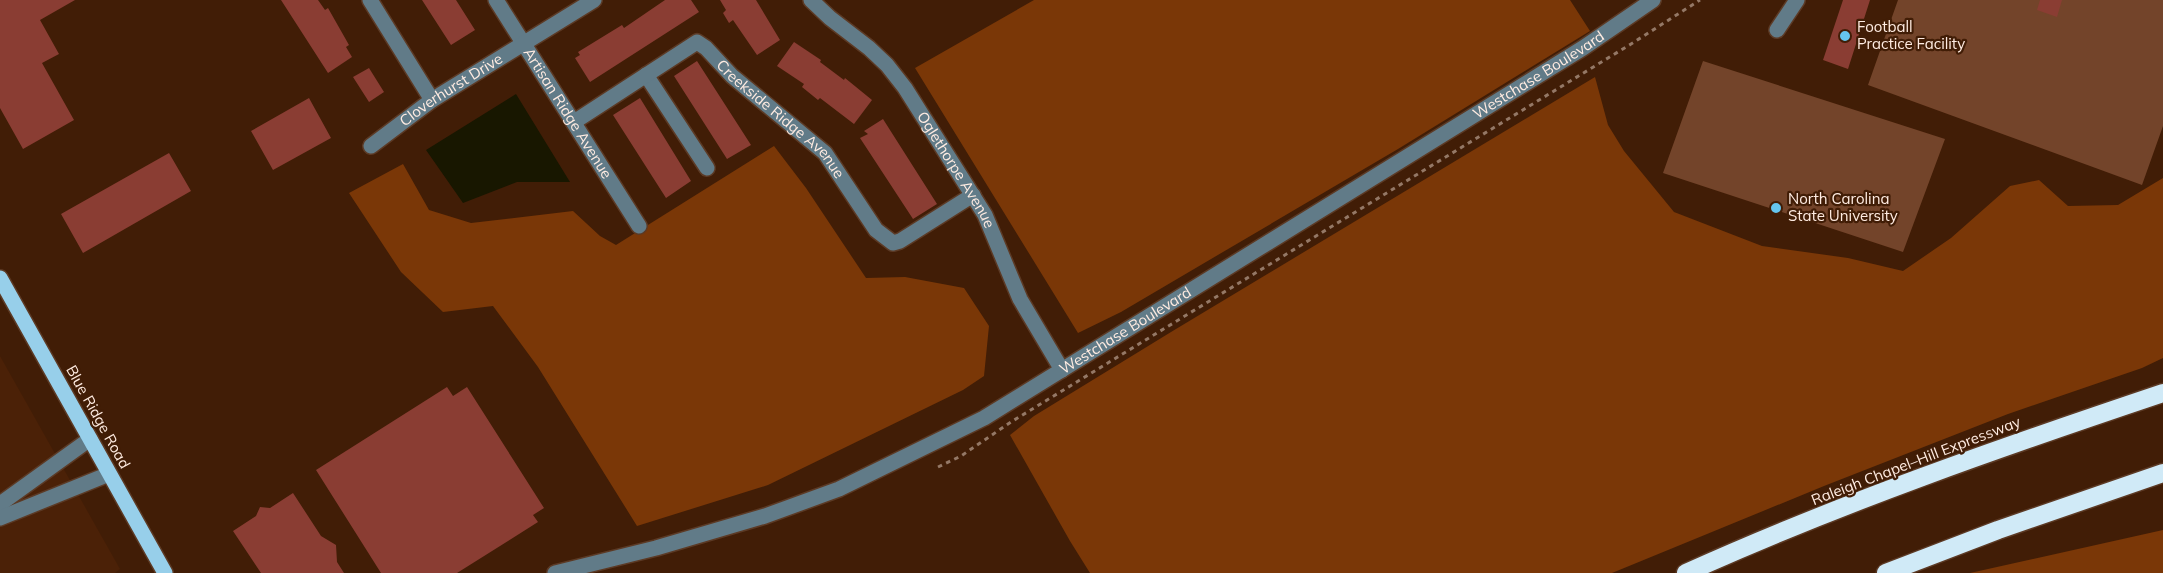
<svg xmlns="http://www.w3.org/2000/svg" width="2163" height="573" viewBox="0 0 2163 573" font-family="Mulish,sans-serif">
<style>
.built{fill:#4b2107}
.green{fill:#73442a}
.forest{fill:#7a3707}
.water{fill:#181700}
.building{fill:#8a3d33}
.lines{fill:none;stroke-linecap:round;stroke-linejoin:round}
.minor-casing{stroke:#5c3a25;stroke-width:18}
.major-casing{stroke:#5c3a25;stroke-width:18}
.highway-casing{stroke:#5c3a25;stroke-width:21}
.path{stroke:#947866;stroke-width:3;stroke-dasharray:4.5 4.5;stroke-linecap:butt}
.minor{stroke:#617b88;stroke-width:15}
.major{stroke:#97cfea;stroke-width:15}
.highway{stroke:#d0eaf7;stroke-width:18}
.poi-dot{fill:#65c5ee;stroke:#411d06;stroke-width:2}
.labels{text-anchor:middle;stroke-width:4.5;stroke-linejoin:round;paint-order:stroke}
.poi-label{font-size:15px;fill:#ffece2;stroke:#411d06;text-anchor:start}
.street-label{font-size:15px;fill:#ffece2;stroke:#411d06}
</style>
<rect width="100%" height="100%" fill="#411d06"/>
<!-- built -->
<path class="built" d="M0,356L120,569L115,573H0Z"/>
<!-- green -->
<path class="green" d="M1898,0H2163V126L2142,185L1868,85Z
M1703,61L1945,139L1903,252L1663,173Z"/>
<!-- forest -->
<path class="forest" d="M1034,0H1570L1590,31L1398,149L1121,312L1078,333L915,68Z
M1595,77L1608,125L1624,151L1674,212L1762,246L1848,258L1903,271L1951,238L2010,186L2039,180L2068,206L2118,205L2163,178V358L2142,368L2008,414L1824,486L1612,573H1090L1070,541L1010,435L1034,416L1171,332Z
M774,146L806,188L866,278L905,277L964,288L989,326L984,376L963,390L768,485L637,526L538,367L493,306L443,312L401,272L349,193L403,164L429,210L471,223L573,211L600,236L616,245Z
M2163,530V573H1970Z"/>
<!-- water -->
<path class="water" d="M516,94L570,182H517L463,203L426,150Z"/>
<!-- building -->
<path class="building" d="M0,0H75L40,20L59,54L42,63L74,120L23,149L0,108Z
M281,0H318L325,10L328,8L349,45L346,47L352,57L328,73Z
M422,0H456L475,30L451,45Z
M665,0H691L699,12L590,82L575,58L580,55L578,52L622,25L624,28Z
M720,0H756L780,40L757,55L733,20L729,23L723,13L726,10Z
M1843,0H1870L1848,69L1823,60Z
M2040,0H2062L2057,17L2037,10Z
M794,42L821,60L820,62L844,80L845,78L872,100L854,124L820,98L818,100L802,87L804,84L777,66Z
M697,61L751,145L727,159L674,76Z
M369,68L384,92L369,102L353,77Z
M309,98L331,138L273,170L251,131Z
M640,98L691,181L666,198L613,115Z
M883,119L937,204L913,219L860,138L868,134L864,131Z
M169,153L191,191L83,253L61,214Z
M447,387L453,396L467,387L544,508L533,515L538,522L457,573H381L316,470Z
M293,493L321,536L336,545L337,562L344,573H261L233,531L256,516L260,507L270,508Z"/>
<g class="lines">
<defs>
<g id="minor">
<path d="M370,0L432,100"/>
<path id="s1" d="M496,0L639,226"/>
<path id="s2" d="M811,0L830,18L869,48L887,65L905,88L985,215L1020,299L1062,370"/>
<path d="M1777,30L1797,0"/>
<path d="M646,75L707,168"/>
<path id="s3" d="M574,122L697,42L706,48L732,76L825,153L876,230L893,243L900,241L973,195"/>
<path id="s4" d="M371,146L432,100L594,0"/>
<path d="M0,504L90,439"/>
<path d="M0,518L109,474"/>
<path id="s5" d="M555,573L656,548L765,516L839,489L984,418L1583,48L1653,0"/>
</g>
<path id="major" d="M0,278L165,573"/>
<path id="highway" d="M1686,573C1841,503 2002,447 2163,393
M1886,573L1998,530L2163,473"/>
</defs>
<!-- minor casing -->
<use href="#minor" class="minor-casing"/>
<!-- major casing -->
<use href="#major" class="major-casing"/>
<!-- highway casing -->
<use href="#highway" class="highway-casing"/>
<!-- path -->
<path class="path" d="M938,467L961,456L1011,422L1631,44L1700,0"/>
<!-- minor -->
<use href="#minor" class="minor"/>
<!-- major -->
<use href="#major" class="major"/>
<!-- highway -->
<use href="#highway" class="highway"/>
</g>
<!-- markers -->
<g class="poi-dot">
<circle cx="1845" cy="36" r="6"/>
<circle cx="1776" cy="208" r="6"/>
</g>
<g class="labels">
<!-- poi labels -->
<g class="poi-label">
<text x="1857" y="32">Football<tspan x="1857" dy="17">Practice Facility</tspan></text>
<text x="1788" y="204">North Carolina<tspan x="1788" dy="17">State University</tspan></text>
</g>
<!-- street labels -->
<g class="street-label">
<text dy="5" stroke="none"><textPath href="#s5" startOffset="1110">Westchase Boulevard</textPath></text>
<text dy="5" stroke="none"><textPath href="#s4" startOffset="98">Cloverhurst Drive</textPath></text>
<text dy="5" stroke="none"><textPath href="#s1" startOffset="134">Artisan Ridge Avenue</textPath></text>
<text dy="5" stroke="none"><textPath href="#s3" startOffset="261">Creekside Ridge Avenue</textPath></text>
<text dy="5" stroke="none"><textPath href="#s2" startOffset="226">Oglethorpe Avenue</textPath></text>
<text dy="5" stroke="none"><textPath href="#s5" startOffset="624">Westchase Boulevard</textPath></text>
<text transform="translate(98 417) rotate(61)" y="5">Blue Ridge Road</text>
<text transform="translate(1916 461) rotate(-21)" y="5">Raleigh Chapel–Hill Expressway</text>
</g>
</g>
</svg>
